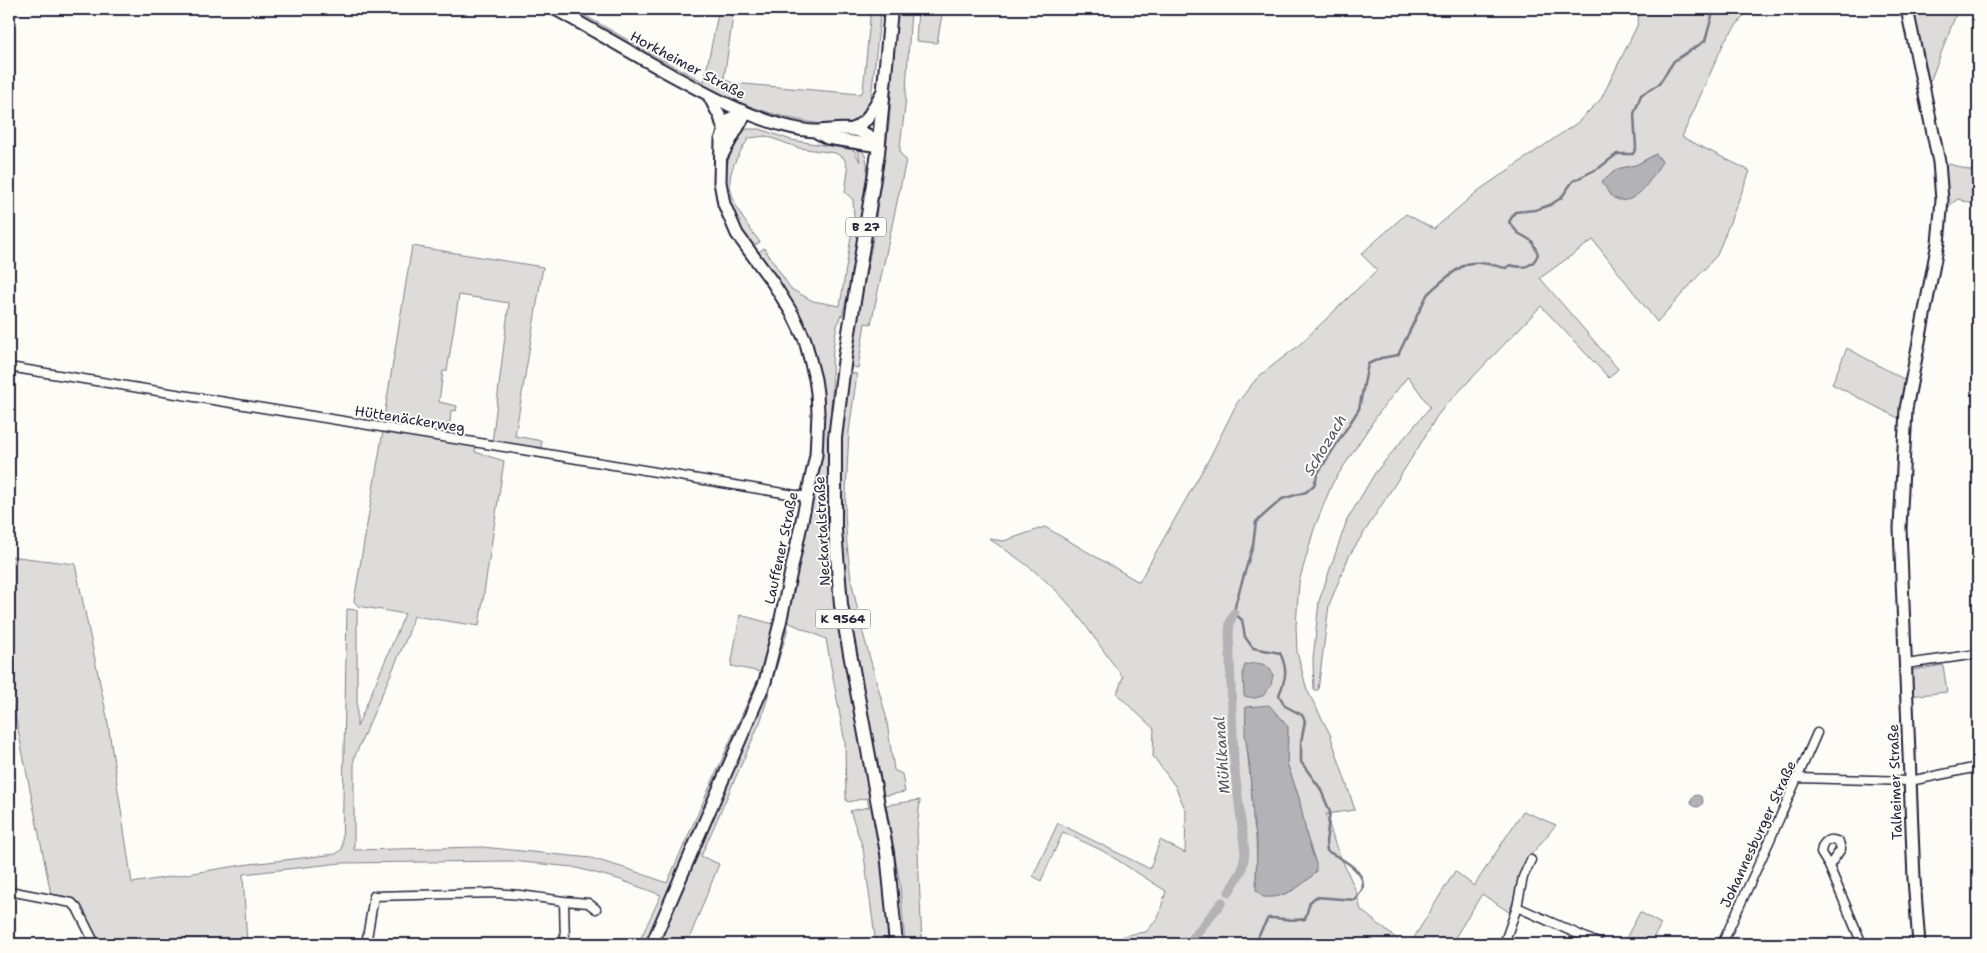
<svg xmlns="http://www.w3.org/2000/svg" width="1987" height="953" viewBox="0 0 1987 953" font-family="'Shantell Sans',sans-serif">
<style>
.green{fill:#dddcdb;stroke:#807f8b;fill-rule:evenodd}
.water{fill:#b2b2b7;stroke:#787885}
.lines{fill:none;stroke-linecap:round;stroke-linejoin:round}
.stream{stroke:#787885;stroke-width:2.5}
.canal{stroke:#b2b2b7;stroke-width:9}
.street-casing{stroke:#22223b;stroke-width:11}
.secondary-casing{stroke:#22223b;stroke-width:15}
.primary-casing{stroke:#22223b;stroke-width:16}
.street{stroke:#fdfcf7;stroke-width:8}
.secondary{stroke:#fdfcf7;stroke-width:11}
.primary{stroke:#fdfcf7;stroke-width:12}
.labels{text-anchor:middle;stroke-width:4;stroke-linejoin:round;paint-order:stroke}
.shield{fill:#fdfcf7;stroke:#646373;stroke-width:1}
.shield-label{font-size:12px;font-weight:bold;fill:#22223b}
.street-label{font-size:14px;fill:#22223b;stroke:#fdfcf7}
.water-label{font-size:15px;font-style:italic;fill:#545466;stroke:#fdfcf7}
</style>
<rect width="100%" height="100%" fill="#fdfcf7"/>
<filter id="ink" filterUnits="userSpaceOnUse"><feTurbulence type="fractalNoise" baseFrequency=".02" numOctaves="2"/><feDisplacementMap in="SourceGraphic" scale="10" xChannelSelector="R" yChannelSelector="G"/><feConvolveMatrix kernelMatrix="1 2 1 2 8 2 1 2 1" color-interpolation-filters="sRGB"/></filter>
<g filter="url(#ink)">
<!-- green -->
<path class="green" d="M565,9H573C617,33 659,59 704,82L719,9H734L724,79L732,83L860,94L863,91L871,9H881L871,98L868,107L861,115L863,117C843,130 831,125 809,122C720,107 642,53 565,9Z
M897,9H911L905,107L900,146V153L906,160L871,324L865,323L858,368L849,366L872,244L889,124Z
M918,9H943L937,43L916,41Z
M1640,9H1749L1725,40L1682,137L1750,171L1717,255L1657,322L1593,240L1540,278L1618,369L1609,378L1541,306L1446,405L1437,416L1418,448L1349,556L1329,605L1318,690H1314L1313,660L1319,601L1347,520L1375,473L1430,407L1408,376L1378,414L1332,484L1314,529L1299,582L1296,626L1297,652L1307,690L1330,734L1355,810L1326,814L1335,844L1356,891L1361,910L1403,944H1319L1311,938L1308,944H1110C1120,935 1132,934 1146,932L1158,918L1166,891L1103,851L1063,832L1041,881L1033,876L1058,823L1150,869L1160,840L1185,853L1186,811L1175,786L1153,756L1154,729L1117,694L1123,677C1105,654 1090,630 1072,608C1049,580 1019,558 989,539L1004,541L1045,527L1139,582L1210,457L1237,403L1258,377L1298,346L1377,270L1361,254L1406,214L1434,229L1479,190L1577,123L1601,99L1637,26ZM1656,154L1662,161L1639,193L1602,181L1617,169L1636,165ZM1246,707L1288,727L1287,763L1299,798L1307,837L1316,864L1310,878L1292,891L1256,878C1260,821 1244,765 1246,707Z
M1913,9H1958L1928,87L1946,163L1972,171L1978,157V206L1958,199L1951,204L1944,215L1928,87Z
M746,129H760L791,140L854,150L860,162L858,148C869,154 867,167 867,178L849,289L842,316L841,314C835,330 833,346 832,362C832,373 833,382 832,393C826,462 827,531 835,601C844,674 863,747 876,820C884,861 887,903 891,944H876L863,848L850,811L869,807L867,798L848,802L846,800L845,743L826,639L790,623L786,620L819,466L816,367L757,253L764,248L791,289L813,301L840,306L854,218L853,200L845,192L848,170L844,158L835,153L799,148L766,136L749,138C741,150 731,165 730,180C729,201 748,227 760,242L752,247C725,207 712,170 746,129Z
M412,246L543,267L515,436L542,441L540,451L492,443L509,303L459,295L447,371H443L439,402L457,406L456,411L451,410L450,422L438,428L384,417Z
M1847,348L1907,381L1900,419L1832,384Z
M848,373L857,374L849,431L845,512L847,545L851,579L861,626L886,716L894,770L902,774L905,792L882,796C864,700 841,603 839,506C838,461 843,417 848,373Z
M383,431L476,444L475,452L504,461L479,626L414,616L407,637L354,758V850L482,847L591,858L631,870L667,883L761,672L731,666L740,615L788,628L761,720L701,856L719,864L687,944H638L661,895L618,879L573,867L511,861L341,863L243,874L247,944H97L79,906L69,897L51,894L9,685V556L75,564L107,717L132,883L242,865L336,854L342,849L347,609L357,610V727L405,614L358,606L354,601Z
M1943,665L1947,692L1910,696L1908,671Z
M920,800L917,830L922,944H905L900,885L886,805Z
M1523,811L1556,825L1531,855L1509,912L1482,894L1451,944H1410L1455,871L1474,886Z
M1640,912L1661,924L1650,944H1623Z"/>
<!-- water -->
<path class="water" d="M1656,154L1662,162C1653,175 1636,210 1614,198C1609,195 1605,186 1602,182L1617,169L1636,165Z
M1255,663C1265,664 1269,665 1273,675L1271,685L1263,696L1254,698L1244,696L1243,671L1245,665Z
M1269,705L1288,727L1287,763L1299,798L1307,837L1316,864V872C1301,887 1284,899 1263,897L1256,890L1257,841L1253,819L1250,768L1245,735L1246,707Z
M1691 801a6 6 0 1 1 12 0a6 6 0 1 1-12 0Z"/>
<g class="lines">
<!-- stream -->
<path class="stream" d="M1254,944L1268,918C1281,917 1292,922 1305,919L1310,902L1316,897L1355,900C1357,897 1360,893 1362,890C1368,871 1340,858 1327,851L1326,842L1330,812L1320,788L1301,762V742L1305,721L1302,715L1285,706L1279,695C1286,678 1288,670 1280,653L1253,648L1245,637L1242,620L1234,613L1236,602L1253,545L1256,522L1282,499L1306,492L1314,485L1318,473L1359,409L1368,364L1381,358L1398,355L1427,295C1434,287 1457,268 1467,264C1478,260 1495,266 1506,268L1510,265C1524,269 1533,267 1538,254L1532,241L1518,233L1509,222L1515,212L1535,210L1550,205L1561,198L1573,181L1599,168L1617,154H1633L1636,148L1634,114L1641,95L1659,84L1674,61L1705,41L1714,9"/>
<!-- canal -->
<path class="canal" d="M1229,892L1242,870L1245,853L1234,763L1229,632L1230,622L1234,613
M1188,944L1222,902"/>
<defs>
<path id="street" d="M9,367L523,450L807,497
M1906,664L1978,654
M1797,778L1910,781L1978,767
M1829,866L1841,849L1839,842C1829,837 1822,841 1821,853L1829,866L1862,944
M9,891L72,903L77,908L95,944
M564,901L588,903L596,909
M1517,907L1600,944
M366,944L374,896L495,893L520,895L564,901L565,944
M1504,944L1517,907L1523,877L1531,860
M1722,944L1769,842L1817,733"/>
<path id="secondary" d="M555,9C593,30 630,52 668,73C705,93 741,114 782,125C793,128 805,131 816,131C839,130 864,123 879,146
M1907,9L1939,162L1942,200L1938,243L1906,409L1900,528L1914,879L1919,944
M709,96L720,117L724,130
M852,130L867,119L883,91
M816,132L827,138L879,146
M721,157L746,113
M652,944L765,682L780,623L816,455L818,413L817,393L815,379L805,340L793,315L773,283L737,234L724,204L720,182L721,140L727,125L731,118L746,113"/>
<path id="primary" d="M891,9L878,153L845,357L835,438V530L841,605L887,853L896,944"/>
</defs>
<!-- street casing -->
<use href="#street" class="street-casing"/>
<!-- secondary casing -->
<use href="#secondary" class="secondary-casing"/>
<!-- primary casing -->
<use href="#primary" class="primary-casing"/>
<!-- street -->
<use href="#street" class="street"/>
<!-- secondary -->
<use href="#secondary" class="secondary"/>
<!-- primary -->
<use href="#primary" class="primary"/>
</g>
</g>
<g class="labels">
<!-- shield labels -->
<g class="shield">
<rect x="846" y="217.5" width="40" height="19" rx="4"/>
<rect x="815.5" y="609.5" width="55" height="19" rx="4"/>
</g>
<g class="shield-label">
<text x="866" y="231">B 27</text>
<text x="843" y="623">K 9564</text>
</g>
<!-- street labels -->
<g class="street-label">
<text transform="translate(688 65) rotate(28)" y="5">Horkheimer Straße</text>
<text transform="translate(410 419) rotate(9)" y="5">Hüttenäckerweg</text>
<text transform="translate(822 531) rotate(-93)" y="5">Neckartalstraße</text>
<text transform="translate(781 548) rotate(-78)" y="5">Lauffener Straße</text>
<text transform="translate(1895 782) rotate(-92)" y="5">Talheimer Straße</text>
<text transform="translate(1758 834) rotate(-65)" y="5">Johannesburger Straße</text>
</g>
<!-- water labels -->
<g class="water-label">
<text transform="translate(1325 445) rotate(-59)" y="5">Schozach</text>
<text transform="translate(1222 755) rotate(-94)" y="5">Mühlkanal</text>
</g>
</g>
<!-- margin -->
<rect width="1987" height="953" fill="none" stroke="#fdfcf7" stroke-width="30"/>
<rect x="15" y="15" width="1957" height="923" fill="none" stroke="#22223b" stroke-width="2" filter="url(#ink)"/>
</svg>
